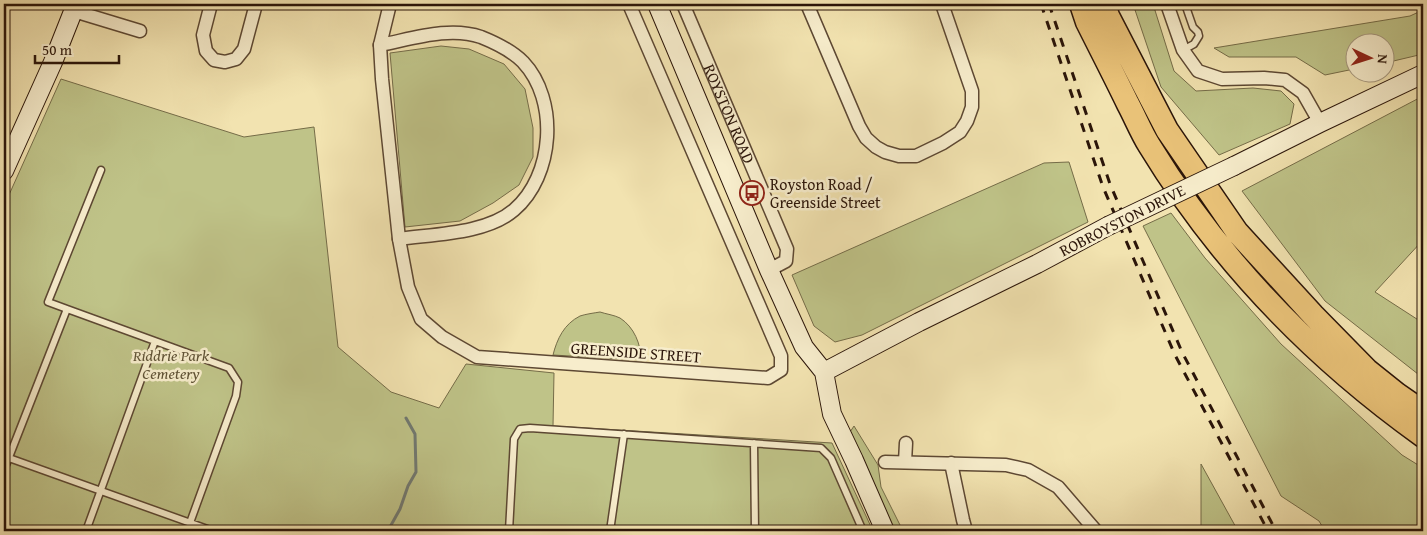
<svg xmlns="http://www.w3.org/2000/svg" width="1427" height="535" viewBox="0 0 1427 535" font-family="'Gentium Book Plus',serif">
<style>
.green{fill:#bfc388;stroke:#756c48}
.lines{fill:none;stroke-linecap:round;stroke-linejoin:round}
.stream{stroke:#717971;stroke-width:3}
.lane-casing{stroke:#5d4833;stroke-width:9}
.street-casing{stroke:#5d4833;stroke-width:15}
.secondary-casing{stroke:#2b1509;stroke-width:20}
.highway-casing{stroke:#2b1509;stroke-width:25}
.lane{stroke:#f7edcc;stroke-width:6}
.street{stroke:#f7edcc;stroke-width:12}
.secondary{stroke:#f7edcc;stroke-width:18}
.highway{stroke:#e9c278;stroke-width:22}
.rail{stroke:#2b1509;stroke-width:3;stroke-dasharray:9 9;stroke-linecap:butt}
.secondary-bridge-casing{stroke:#2b1509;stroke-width:20;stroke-linecap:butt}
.secondary-bridge{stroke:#f7edcc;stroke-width:18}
.labels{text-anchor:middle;stroke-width:5;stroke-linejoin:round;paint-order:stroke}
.street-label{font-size:16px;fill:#2b1509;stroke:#f7edcc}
.poi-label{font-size:16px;fill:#2b1509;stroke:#f7edcc;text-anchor:start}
.park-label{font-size:16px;font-style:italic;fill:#5f5235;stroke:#f7edcc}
</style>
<rect width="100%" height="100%" fill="#f2e3b0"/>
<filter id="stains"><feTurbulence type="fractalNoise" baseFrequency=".004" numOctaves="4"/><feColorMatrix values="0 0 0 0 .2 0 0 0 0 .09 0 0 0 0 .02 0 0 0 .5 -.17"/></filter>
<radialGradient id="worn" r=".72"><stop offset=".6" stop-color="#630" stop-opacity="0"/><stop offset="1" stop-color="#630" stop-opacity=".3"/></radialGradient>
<!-- green -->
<path class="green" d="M1133,4H1153L1174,71L1196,91L1253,88L1281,91L1294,104L1290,124L1219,155L1161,87Z
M1423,10V54L1385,63L1384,42H1354V69L1325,75L1296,57H1229L1214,48L1410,16Z
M441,46L469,49L504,64L525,89L533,128V157L519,185L493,203L460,221L405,227L390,53Z
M61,79L244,137L314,127L338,347L391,392L439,408L466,364L554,373L553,426L832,443L873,531H4V206Z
M1423,96V240L1375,292L1423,323V378L1325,301L1242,191Z
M1069,162L1088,222L862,335L835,342L814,326L792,275L1044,163Z
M1171,213L1205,258L1281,344L1402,455L1423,468V531H1325L1319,521L1281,496L1143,226Z
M600,312C606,314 614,315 620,318C634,327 641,344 641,360L553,355C557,339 564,324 580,316C586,314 594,313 600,312Z
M854,426L878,465L881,487L903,531H894L850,432Z
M1201,464L1238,531H1201Z"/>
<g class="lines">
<!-- stream -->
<path class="stream" d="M385,531L390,527L400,509L408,486L416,472L415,434L406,418"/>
<defs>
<path id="lane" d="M1183,50L1194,44L1199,36L1198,32L1193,27L1185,4
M67,309L48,302L101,170
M754,443L755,531
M9,458L213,531
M4,470L67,309L229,368L238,382L236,396L187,531
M86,531L155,341
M509,531L514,439L520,429L530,428L821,448L831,458L863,531
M610,531L624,434"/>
<g id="street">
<path d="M211,4L203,35L206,51L214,60L225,62L236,59L244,49L256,4"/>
<path d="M390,4L380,45L382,79L399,239L408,287L421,319L442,337L477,357L768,378L781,370V356L629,4"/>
<path id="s1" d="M683,4L787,249L786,261L769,270"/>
<path d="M807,4L859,126L866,138L876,147L885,152L899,156H916L943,143L960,132L967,121L972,107V91L942,4"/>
<path d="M1167,4L1183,50L1198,71L1222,79L1264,78L1285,80L1303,93L1320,123"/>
<path d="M74,11L140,31"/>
<path d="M380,45C412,39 449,26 481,37C496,43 511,50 523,62C559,100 554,176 514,210C486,234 434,234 399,239"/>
<path d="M885,462L1006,465L1028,470L1058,487L1096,531"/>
<path d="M905,462L906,443"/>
<path d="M951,463L963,520L966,531"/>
</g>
<path id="secondary" d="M657,4L769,270L804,347L824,372L832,414L854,460L885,531
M1234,166L1320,123L1423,74
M4,171L53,62L76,4
M824,372L919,322L1037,264L1108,226"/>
<path id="highway" d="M1081,4L1087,22C1101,50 1115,77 1128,104C1135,117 1141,132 1149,145C1219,260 1314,358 1423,436
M1104,4L1108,16L1167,130L1237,232L1313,315L1367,370L1397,394L1423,412"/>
</defs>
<!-- lane casing -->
<use href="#lane" class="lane-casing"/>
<!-- street casing -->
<use href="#street" class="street-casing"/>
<!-- secondary casing -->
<use href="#secondary" class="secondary-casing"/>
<!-- highway casing -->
<use href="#highway" class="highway-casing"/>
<!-- lane -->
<use href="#lane" class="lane"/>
<!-- street -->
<use href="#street" class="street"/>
<!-- secondary -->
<use href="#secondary" class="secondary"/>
<!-- highway -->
<use href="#highway" class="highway"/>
<!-- rail -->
<path class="rail" d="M1041,4L1103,187L1175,355L1268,531
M1049,4L1110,184L1182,352L1276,531"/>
<defs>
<path id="secondary-bridge" d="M1108,226L1234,166"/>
</defs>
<!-- secondary-bridge casing -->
<use href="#secondary-bridge" class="secondary-bridge-casing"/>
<!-- secondary-bridge -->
<use href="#secondary-bridge" class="secondary-bridge"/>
</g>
<!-- icons -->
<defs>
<symbol id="bus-ring" viewBox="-11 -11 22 22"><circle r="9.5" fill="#f7edcc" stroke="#8f2418" stroke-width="1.5"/><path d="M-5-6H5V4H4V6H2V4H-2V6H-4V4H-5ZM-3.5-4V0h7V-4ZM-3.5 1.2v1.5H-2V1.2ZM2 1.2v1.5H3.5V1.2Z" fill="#8f2418"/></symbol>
</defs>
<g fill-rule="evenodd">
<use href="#bus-ring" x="738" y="179" width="28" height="28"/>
</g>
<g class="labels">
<!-- street labels -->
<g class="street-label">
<text dy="6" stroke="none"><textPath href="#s1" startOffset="119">ROYSTON ROAD</textPath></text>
<text transform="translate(1122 220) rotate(-27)" y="6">ROBROYSTON DRIVE</text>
<text transform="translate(636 352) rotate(4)" y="6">GREENSIDE STREET</text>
</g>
<!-- poi labels -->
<g class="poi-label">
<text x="770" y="190">Royston Road /<tspan x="770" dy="18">Greenside Street</tspan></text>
</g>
<!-- park labels -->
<g class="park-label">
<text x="171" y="361">Riddrie Park<tspan x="171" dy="18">Cemetery</tspan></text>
</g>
</g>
<!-- margin -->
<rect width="1427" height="535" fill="none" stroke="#f2e3b0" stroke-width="20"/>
<rect x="5" y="5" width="1417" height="525" fill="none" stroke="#2b1509" stroke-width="2.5"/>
<rect x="10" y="10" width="1407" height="515" fill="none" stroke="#2b1509"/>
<!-- north arrow -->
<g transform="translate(1370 58) rotate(94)"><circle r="24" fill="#f7edcc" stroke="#a5977e"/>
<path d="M0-4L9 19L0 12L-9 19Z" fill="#8f2418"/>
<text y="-8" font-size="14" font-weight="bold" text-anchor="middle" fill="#2b1509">N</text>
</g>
<!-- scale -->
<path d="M35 55v8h84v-8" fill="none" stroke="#2b1509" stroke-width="2.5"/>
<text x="42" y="55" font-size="15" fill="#2b1509" stroke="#f7edcc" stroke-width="4" paint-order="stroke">50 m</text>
<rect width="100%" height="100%" filter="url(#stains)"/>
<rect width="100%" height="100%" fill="url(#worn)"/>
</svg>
